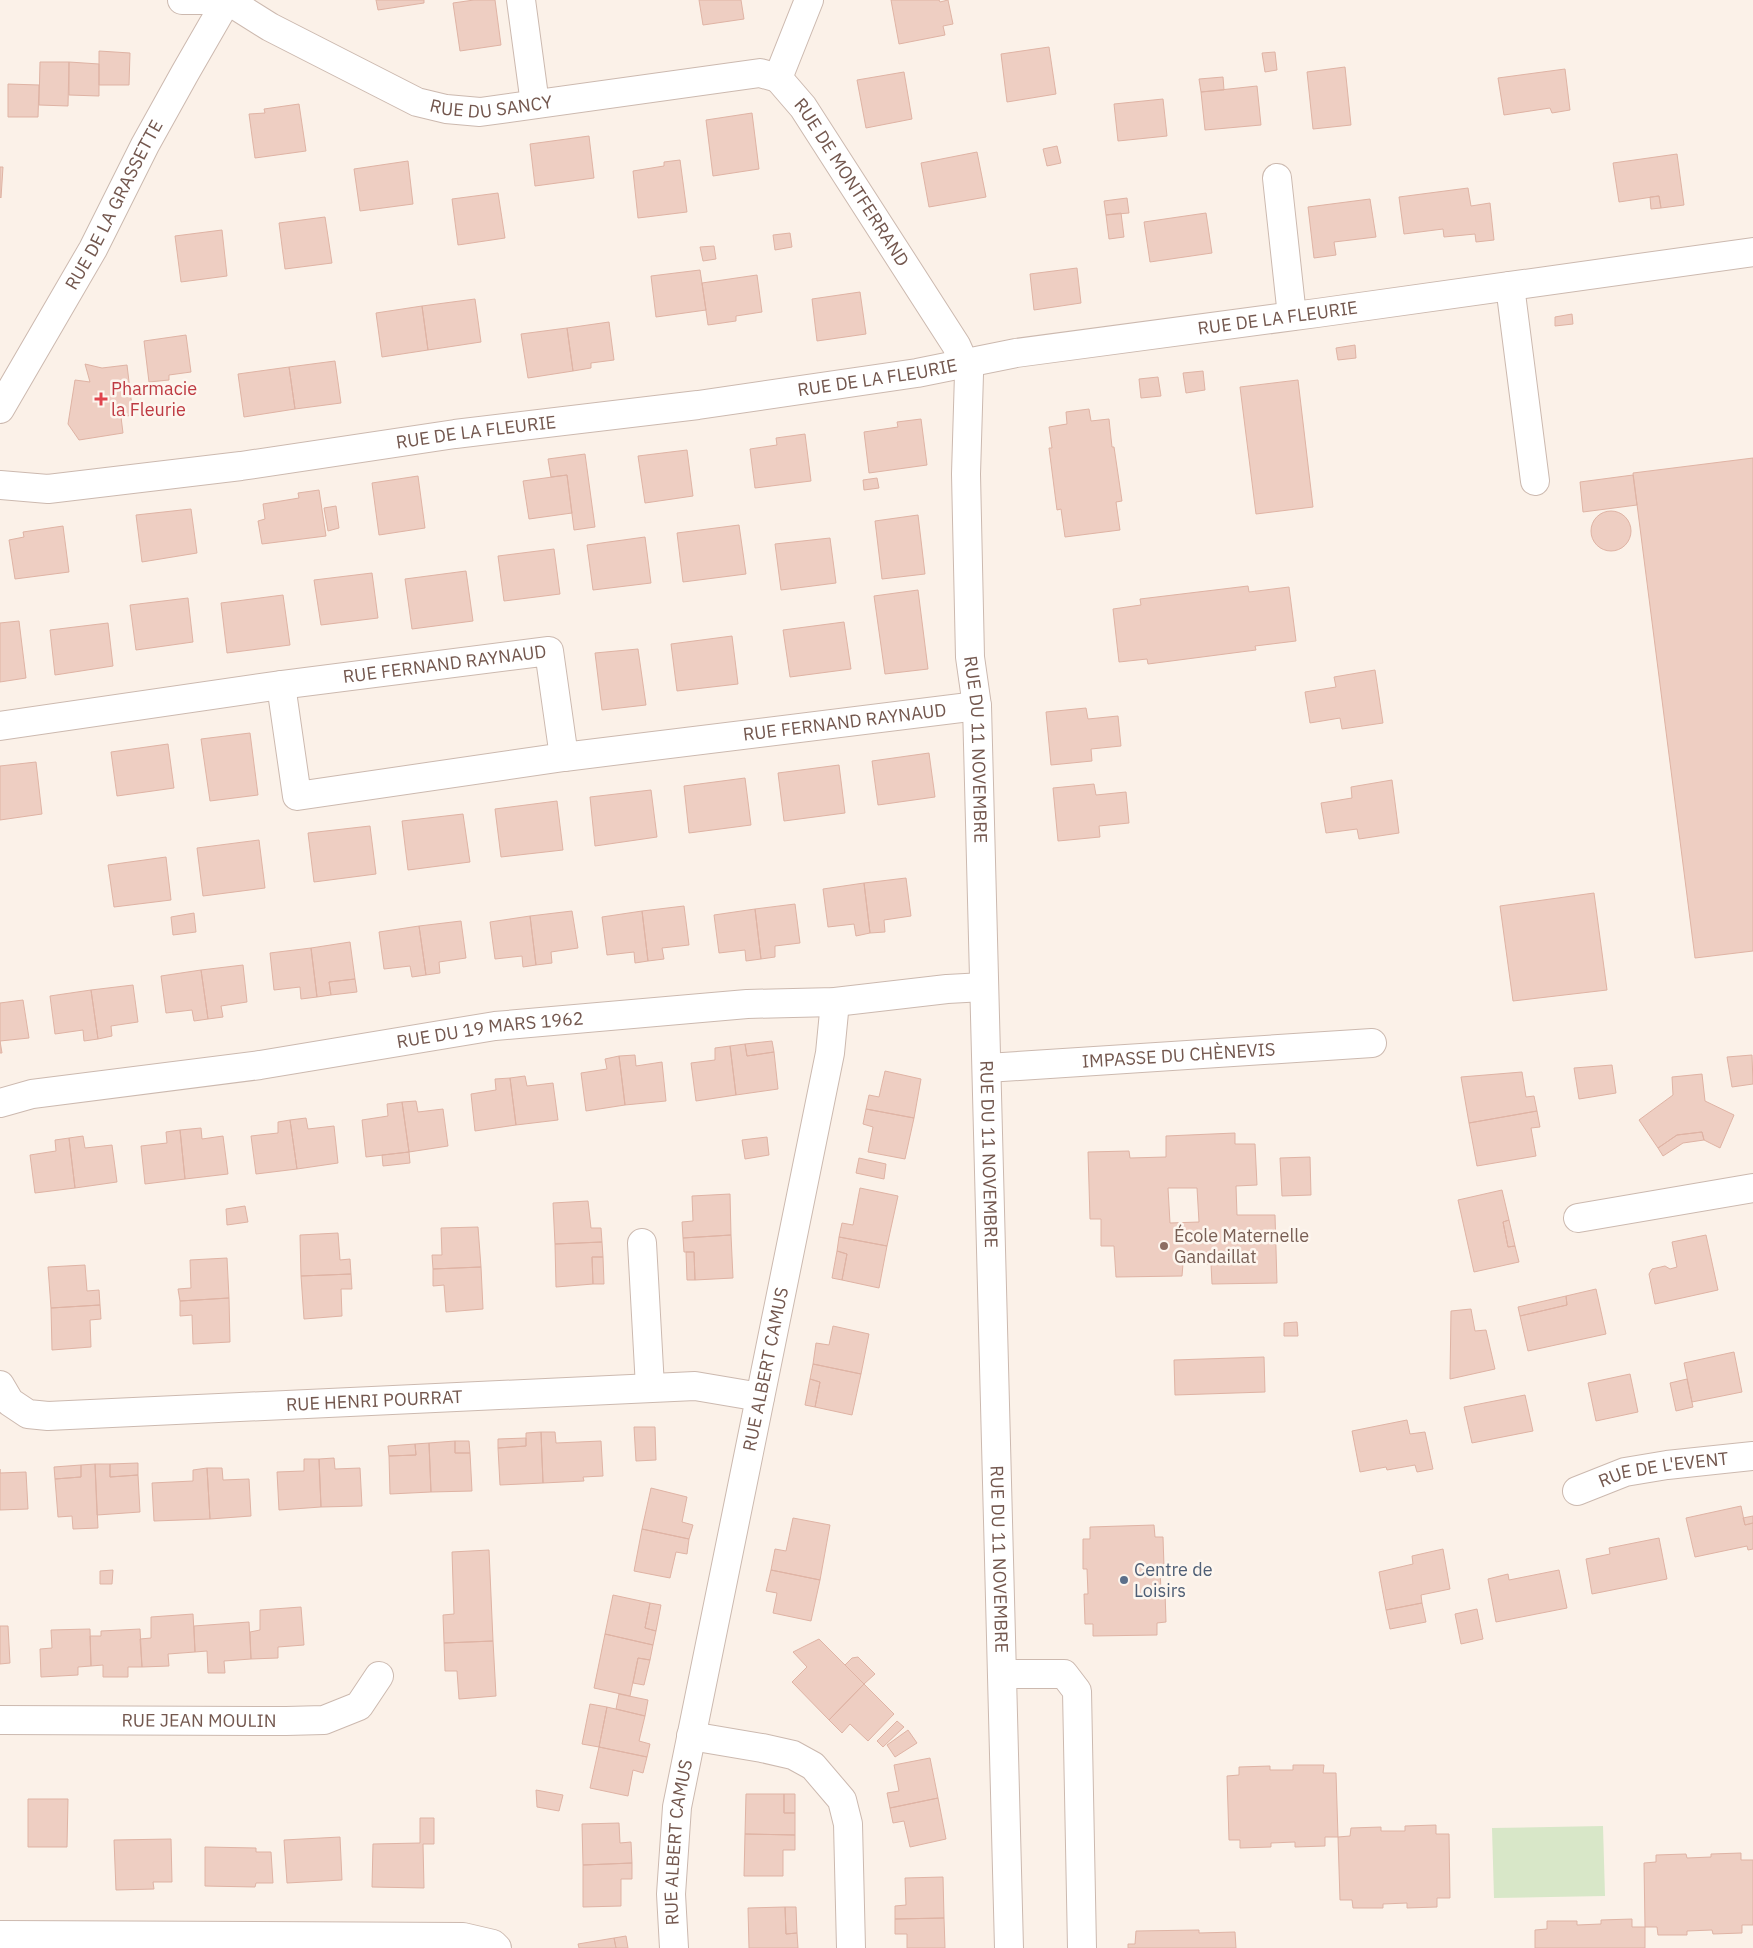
<svg xmlns="http://www.w3.org/2000/svg" width="1753" height="1948" viewBox="0 0 1753 1948" font-family="'IBM Plex Sans',sans-serif">
<style>
.green{fill:#d8e7c8}
.building{fill:#eecec2;stroke:#dfb3a4;fill-rule:evenodd}
.lines{fill:none;stroke-linecap:round;stroke-linejoin:round}
.minor-casing{stroke:#ccb9af;stroke-width:30}
.minor{stroke:#fff;stroke-width:28}
.health-dot{fill:#e0444e;stroke:#fdf6ef;stroke-width:2}
.education-dot{fill:#8d6e63;stroke:#fdf6ef;stroke-width:2}
.service-dot{fill:#5c6f8a;stroke:#fdf6ef;stroke-width:2}
.labels{text-anchor:middle;stroke-width:5;stroke-linejoin:round;paint-order:stroke}
.street-label{font-size:18px;fill:#73574e;stroke:#fdf6ef}
.health-label{font-size:18px;fill:#be3a42;stroke:#fdf6ef;text-anchor:start}
.education-label{font-size:18px;fill:#785e54;stroke:#fdf6ef;text-anchor:start}
.service-label{font-size:18px;fill:#4e5e75;stroke:#fdf6ef;text-anchor:start}
</style>
<rect width="100%" height="100%" fill="#fbf1e8"/>
<!-- green -->
<path class="green" d="M1603,1826L1605,1896L1494,1898L1492,1828Z"/>
<!-- building -->
<path class="building" d="M376,0H424V3L378,10Z
M474,0H495L501,45L460,51L453,3Z
M699,0H741L744,19L703,25Z
M891,0H939L940,2L948,0L953,24L943,26L945,35L899,44Z
M1049,47L1056,94L1007,102L1001,54Z
M99,51L130,53L129,85H99Z
M1275,52L1277,70L1265,72L1262,53Z
M40,62H69L68,106L39,105Z
M69,62L99,64V96L69,95Z
M1345,67L1351,125L1313,129L1307,72Z
M1565,69L1570,110L1552,113L1550,108L1504,115L1498,78Z
M904,72L912,119L866,128L857,80Z
M1223,77L1224,90L1201,92L1199,79Z
M8,84L39,85L38,117H8Z
M1257,86L1261,125L1205,130L1201,92Z
M1163,99L1167,136L1118,141L1114,104Z
M299,104L306,151L255,158L249,114L265,113L264,109Z
M752,113L759,169L713,176L706,120Z
M589,136L594,178L535,186L530,144Z
M1057,146L1061,163L1047,166L1043,149Z
M977,152L986,197L929,207L921,163Z
M1677,154L1684,205L1661,208L1659,196L1619,202L1613,163Z
M680,160L687,212L638,218L633,171L664,166V162Z
M408,161L413,204L360,211L354,169Z
M0,167H3L1,198L0,197Z
M1468,188L1471,206L1490,203L1494,240L1476,242L1475,234L1444,237L1443,229L1404,234L1399,197Z
M498,193L505,238L458,245L452,199Z
M1659,196L1661,208L1651,209L1650,197Z
M1127,198L1129,213L1106,215L1104,201Z
M1370,199L1376,237L1334,242L1336,255L1314,258L1308,207Z
M1121,213L1124,237L1109,239L1106,215Z
M1206,213L1212,253L1150,262L1144,222Z
M325,217L332,263L285,269L279,223Z
M222,230L227,276L181,282L175,236Z
M790,233L792,247L775,250L773,235Z
M714,246L716,259L703,261L700,247Z
M1077,268L1081,303L1034,310L1030,274Z
M700,270L706,310L656,317L651,276Z
M757,275L762,312L736,316V321L708,325L702,283Z
M860,292L866,334L817,341L812,299Z
M475,299L481,342L428,350L422,306Z
M422,306L428,350L382,357L376,313Z
M1572,314L1573,324L1555,326V317Z
M609,322L614,360L591,363V368L573,371L567,328Z
M567,328L573,371L528,378L521,334Z
M186,335L191,372L169,375V380L149,382L144,341Z
M1355,345L1356,358L1338,360L1336,348Z
M335,361L341,403L295,409L289,367Z
M85,364L102,368L127,365L133,415L121,417L123,433L79,440L68,424L75,380L90,382Z
M289,367L295,409L244,417L238,374Z
M1203,371L1205,390L1186,393L1183,373Z
M1158,377L1161,396L1141,398L1139,379Z
M1298,380L1313,507L1256,514L1240,387Z
M1089,409L1091,421L1109,419L1112,447H1114L1122,501L1116,502L1120,530L1065,537L1061,509L1057,510L1049,448H1052L1049,427L1067,424L1066,412Z
M921,419L927,465L869,473L864,432L898,427L897,422Z
M805,434L811,481L755,488L750,449L777,445L776,438Z
M687,450L693,496L645,503L638,456Z
M585,454L595,527L574,530L567,475L551,477L548,459Z
M1753,458V951L1695,958L1633,473Z
M567,475L572,513L529,519L523,481Z
M1633,475L1637,505L1583,512L1580,482Z
M418,476L425,528L379,535L372,483Z
M877,478L879,488L864,490L863,480Z
M319,490L326,536L262,544L258,521L265,519L263,504L299,498L298,493Z
M336,506L339,528L328,531L324,508Z
M191,509L197,553L142,562L136,515Z
M1591 531a20 20 0 1 1 40 0a20 20 0 1 1-40 0Z
M918,515L925,574L882,579L875,521Z
M739,525L746,574L683,582L677,533Z
M63,526L69,572L15,579L9,540L24,537L23,532Z
M645,537L651,583L593,590L587,545Z
M830,538L836,583L781,590L775,544Z
M554,549L560,594L504,601L498,556Z
M466,571L473,621L412,629L405,579Z
M372,573L378,618L321,625L314,580Z
M1248,586L1249,592L1289,587L1296,641L1255,646L1256,650L1148,664L1147,659L1119,662L1113,609L1141,605L1140,599Z
M918,590L928,669L885,674L874,596Z
M283,595L290,645L227,653L221,603Z
M188,598L193,642L136,650L130,605Z
M19,621L26,678L0,682V623Z
M844,622L851,669L790,677L783,630Z
M108,623L113,666L55,675L50,630Z
M732,636L738,684L677,691L671,644Z
M638,649L646,705L602,710L595,653Z
M1375,670L1383,723L1342,729L1340,718L1310,723L1305,692L1336,687L1334,677Z
M1086,708L1088,719L1118,716L1121,746L1091,749L1092,761L1051,765L1046,712Z
M250,733L258,795L210,801L201,739Z
M168,744L174,788L117,796L111,752Z
M929,753L935,797L878,805L872,761Z
M36,762L42,814L0,820V766Z
M839,765L845,813L784,821L778,773Z
M745,778L751,825L689,833L684,786Z
M1392,780L1399,833L1359,839L1357,829L1326,833L1321,803L1352,798L1351,787Z
M1094,784L1096,795L1126,792L1129,823L1099,826L1100,837L1058,841L1053,788Z
M651,790L657,837L595,846L590,797Z
M557,801L563,850L501,857L495,809Z
M463,814L470,862L408,870L402,821Z
M370,826L376,874L314,882L308,833Z
M259,840L265,888L203,896L197,848Z
M166,857L171,900L114,907L108,865Z
M906,878L911,916L884,920L885,932L870,933L864,883Z
M864,883L870,933L856,936L854,924L828,927L823,889Z
M1594,893L1607,990L1513,1001L1500,906Z
M795,904L800,943L775,946V957L761,959L755,909Z
M684,906L689,945L662,948L664,959L648,961L642,911Z
M755,909L761,959L746,961L745,950L719,953L714,915Z
M572,911L578,948L551,952L552,963L536,965L530,916Z
M642,911L648,961L635,963L634,952L607,955L602,917Z
M194,913L196,932L173,935L171,917Z
M530,916L536,965L523,967L522,956L495,959L490,922Z
M461,921L466,958L439,962L440,973L426,975L419,926Z
M419,926L426,975L412,977L410,966L384,969L379,932Z
M350,942L355,979L329,982L331,995L317,997L311,948Z
M311,948L317,997L301,999L300,987L274,990L270,953Z
M243,965L247,1002L221,1006L223,1017L208,1019L201,970Z
M201,970L208,1019L194,1021L192,1010L166,1013L161,976Z
M355,979L357,992L331,995L329,982Z
M133,985L138,1022L111,1026L112,1036L98,1039L91,990Z
M91,990L98,1039L84,1041L83,1030L55,1034L50,996Z
M23,1000L29,1038L0,1041L2,1053H0V1003Z
M772,1041L774,1052L747,1056L745,1044Z
M745,1044L747,1056L774,1052L778,1089L736,1095L730,1046Z
M730,1046L736,1095L696,1101L691,1063L715,1060V1048Z
M635,1055L636,1066L662,1062L666,1101L625,1105L619,1056Z
M1752,1055L1753,1084L1732,1087L1727,1057Z
M619,1056L625,1105L586,1111L581,1073L607,1069L605,1059Z
M1612,1065L1616,1093L1579,1099L1574,1068Z
M885,1071L921,1079L914,1118L866,1109L869,1095L879,1097Z
M1522,1072L1526,1097L1534,1096L1537,1111L1469,1123L1461,1077Z
M1702,1074L1705,1101L1734,1115L1720,1148L1704,1140L1702,1132L1677,1135L1658,1148L1639,1120L1673,1095L1672,1077Z
M525,1076L527,1086L553,1083L558,1120L516,1125L510,1078Z
M510,1078L516,1125L475,1131L471,1094L496,1090L495,1079Z
M416,1101L418,1112L443,1109L448,1146L409,1152L402,1102Z
M402,1102L409,1152L366,1157L362,1120L388,1116L387,1104Z
M866,1109L914,1118L905,1159L868,1152L873,1127L863,1124Z
M1537,1111L1540,1127L1531,1128L1536,1156L1477,1166L1469,1123Z
M306,1118L308,1129L334,1126L338,1163L297,1169L290,1120Z
M290,1120L297,1169L256,1174L251,1136L278,1133V1122Z
M201,1128L202,1139L223,1136L228,1174L185,1179L180,1130Z
M180,1130L185,1179L145,1184L141,1146L167,1143L166,1132Z
M1702,1132L1704,1140L1683,1143L1663,1156L1658,1148L1677,1135Z
M1235,1133V1144H1255L1257,1185L1236,1186L1237,1215H1275L1277,1283L1212,1284L1211,1264H1183L1182,1276L1116,1277L1114,1246H1101V1219H1090L1088,1152L1129,1151L1130,1158L1166,1157V1136ZM1168,1188H1197L1199,1222L1170,1223Z
M83,1136L85,1148L112,1145L117,1182L75,1188L69,1138Z
M767,1137L769,1155L745,1159L742,1140Z
M69,1138L75,1188L35,1193L30,1155L56,1151L55,1140Z
M409,1152L410,1163L383,1166L382,1155Z
M1310,1157L1311,1195L1282,1196L1280,1158Z
M859,1158L886,1164L884,1179L856,1173Z
M860,1188L898,1196L887,1246L839,1237L842,1223L853,1225Z
M1502,1190L1509,1220L1503,1222L1508,1247L1515,1246L1519,1262L1474,1272L1458,1200Z
M730,1194L731,1235L683,1238L682,1222L693,1221L692,1196Z
M588,1201L591,1228H601L602,1242L555,1244L553,1203Z
M245,1206L248,1222L227,1225L226,1209Z
M1509,1220L1515,1246L1508,1247L1503,1222Z
M478,1227L481,1267L433,1269L432,1255H442L441,1228Z
M338,1233L340,1260L350,1259L351,1274L301,1276L300,1235Z
M731,1235L733,1278L695,1280L694,1252H684L683,1238Z
M1706,1235L1718,1290L1655,1304L1649,1274L1652,1269L1665,1266L1670,1269L1677,1267L1672,1242Z
M839,1237L887,1246L879,1288L842,1280L847,1254L837,1251Z
M602,1242L603,1257H592L593,1284L556,1287L555,1244Z
M837,1251L847,1254L842,1280L832,1278Z
M686,1252H694L695,1280H687Z
M592,1257H603L604,1284H593Z
M227,1258L229,1298L180,1301L178,1289L191,1288L190,1260Z
M85,1265L87,1291L99,1290L100,1305L51,1308L48,1267Z
M481,1267L483,1309L446,1312L444,1285L433,1286V1269Z
M351,1274L352,1289H341L342,1316L304,1319L301,1276Z
M1596,1289L1606,1334L1528,1351L1520,1316L1567,1305L1566,1296Z
M1566,1296L1567,1305L1520,1316L1518,1307Z
M229,1298L230,1342L193,1344L192,1315L180,1316V1301Z
M100,1305L101,1319L90,1320L91,1347L52,1350L51,1308Z
M1471,1309L1475,1331L1486,1330L1495,1369L1450,1379L1451,1311Z
M1297,1322L1298,1336H1284V1323Z
M833,1326L869,1334L861,1374L813,1364L816,1343L829,1345Z
M1734,1352L1742,1392L1692,1402L1684,1363Z
M1264,1357L1265,1392L1175,1395L1174,1360Z
M813,1364L861,1374L852,1415L815,1407L820,1382L810,1379Z
M1630,1374L1638,1412L1596,1421L1588,1383Z
M810,1379L820,1382L815,1407L805,1405Z
M1687,1379L1693,1407L1676,1411L1670,1383Z
M1525,1395L1533,1431L1472,1443L1464,1407Z
M1407,1420L1410,1434L1425,1432L1433,1469L1417,1472L1415,1465L1387,1470L1386,1467L1360,1472L1352,1431Z
M634,1427H655L656,1460L636,1461Z
M541,1432L543,1483L500,1485L498,1448L526,1446V1433Z
M541,1432H555L556,1443L601,1441L603,1476L583,1477L584,1481L543,1483Z
M526,1438V1446L498,1448V1439Z
M455,1441H469L470,1453H455Z
M455,1441V1453H470L472,1491L431,1492L429,1443Z
M429,1443L431,1492L390,1494L389,1456L416,1455L415,1444Z
M415,1444L416,1455L389,1456L388,1446Z
M334,1458L335,1469L360,1468L362,1506L321,1507L319,1459Z
M304,1459H319L321,1507L279,1510L277,1472L304,1471Z
M138,1463V1475L110,1477V1464Z
M95,1464L98,1528L73,1529L72,1516L58,1517L55,1479L81,1477V1465Z
M95,1464H110V1477L138,1475L140,1512L97,1515Z
M81,1465V1477L55,1479L54,1467Z
M207,1468L210,1519L154,1521L152,1483L193,1481V1470Z
M207,1468H222L223,1480L249,1479L251,1516L210,1519Z
M0,1469V1473L26,1472L28,1509L0,1510Z
M651,1488L687,1497L682,1522L693,1525L689,1539L642,1529Z
M1741,1506L1745,1525L1753,1523V1549L1748,1550L1747,1546L1695,1557L1686,1518Z
M1753,1516V1523L1745,1525L1743,1518Z
M793,1518L830,1525L820,1580L771,1570L775,1549L786,1551Z
M1154,1525L1155,1537H1163L1164,1567L1160,1568L1161,1592H1165L1166,1622L1157,1623V1635L1093,1636V1624H1085L1084,1594H1088L1087,1569H1083V1539H1090V1527Z
M642,1529L689,1539L687,1554L676,1552L670,1578L634,1571Z
M1659,1538L1667,1579L1592,1594L1586,1559L1610,1554L1609,1548Z
M1443,1549L1450,1589L1421,1595L1422,1603L1386,1610L1379,1572L1413,1564L1412,1556Z
M489,1550L493,1641L444,1643L443,1615L454,1614L452,1552Z
M113,1570L112,1584H100V1571Z
M771,1570L820,1580L811,1621L773,1613L777,1593L766,1591Z
M1559,1570L1567,1608L1496,1622L1488,1579L1508,1574L1509,1580Z
M613,1595L650,1603L645,1628L656,1631L653,1645L605,1634Z
M650,1603L661,1605L656,1631L645,1628Z
M1422,1603L1426,1622L1390,1629L1386,1610Z
M301,1607L304,1645L278,1647V1658L251,1659L250,1632L260,1630V1610Z
M1477,1609L1483,1639L1461,1644L1455,1614Z
M193,1614L195,1652L168,1654L169,1666L142,1667L140,1639L151,1638V1617Z
M249,1622L251,1659L224,1661L225,1673H208L207,1651L195,1652L194,1626Z
M0,1626H8L10,1663L0,1664Z
M90,1629L91,1666L78,1667V1675L41,1677L40,1649L52,1648L51,1630Z
M140,1629L142,1667H128V1677H103V1665L91,1666L90,1636H101V1631Z
M605,1634L653,1645L650,1660L638,1658L630,1696L594,1688Z
M819,1639L864,1684L829,1720L792,1682L807,1667L793,1652Z
M493,1641L496,1696L459,1699L457,1671H445L444,1643Z
M858,1657L875,1674L864,1684L845,1665L852,1658Z
M638,1658L650,1660L644,1685L633,1683Z
M864,1684L894,1714L868,1741L850,1724L842,1733L829,1720Z
M619,1694L648,1700L645,1716L616,1709Z
M590,1704L607,1707L599,1747L582,1744Z
M607,1707L645,1716L639,1741L650,1744L647,1757L599,1747Z
M897,1721L904,1727L883,1747L877,1741Z
M908,1730L917,1743L895,1757L887,1745Z
M599,1747L647,1757L643,1773L633,1770L628,1796L590,1788Z
M930,1758L938,1798L890,1808L887,1793L899,1791L894,1765Z
M1293,1765H1324L1323,1773H1336L1338,1837H1325V1846L1295,1847V1842L1271,1843V1847L1240,1848V1840H1229L1227,1776L1239,1775V1767L1270,1766V1770H1293Z
M536,1790L563,1795L559,1811L537,1807Z
M746,1794H784V1813H795V1835L745,1834Z
M784,1794H795V1813H784Z
M938,1798L946,1839L910,1847L904,1821L893,1823L890,1808Z
M28,1799H68L67,1847H28Z
M420,1818H434V1844H423L424,1888L372,1887L373,1844L420,1843Z
M619,1823L620,1843L631,1842L632,1863L583,1865L582,1824Z
M1436,1825V1834H1449L1450,1898H1437V1907L1407,1908V1903L1383,1904V1908H1353L1352,1900H1340L1338,1837L1350,1836L1351,1828L1381,1827V1831H1405V1826Z
M745,1834L795,1835V1850H783V1876H744Z
M340,1837L342,1880L287,1883L284,1840Z
M171,1839L172,1882H153L154,1889L116,1890L114,1840Z
M205,1847L256,1848V1852H271L273,1883H256L255,1887L205,1886Z
M1741,1853V1860H1753V1925H1742V1933L1713,1934L1712,1930L1687,1931V1935H1658L1657,1927H1645L1644,1863L1656,1862V1855L1686,1854L1687,1858L1711,1857V1854Z
M632,1863V1879H621V1906L583,1907V1865Z
M943,1877L944,1918L895,1919V1906L906,1905L905,1878Z
M785,1907H796L797,1933L786,1934Z
M785,1907L786,1934L797,1933L798,1948H749L748,1908Z
M944,1918L945,1948H907V1934H895V1919Z
M1632,1919V1927H1645V1948H1535V1930L1547,1929V1921H1577V1925L1601,1924V1920Z
M1199,1930V1933L1235,1932L1236,1948H1128V1944H1135L1136,1931Z
M626,1936L628,1948H616L614,1938Z
M614,1938L616,1948H579L578,1944Z"/>
<g class="lines">
<defs>
<g id="minor">
<path d="M182,0H227"/>
<path id="s1" d="M227,0L270,27L417,102L446,109L480,112L760,73L778,78"/>
<path d="M521,0L535,104"/>
<path id="s2" d="M778,78L803,107L956,345L969,374L966,474L970,657L977,706L1009,1948"/>
<path d="M778,78L809,0"/>
<path d="M1277,178L1292,316"/>
<path d="M1510,286L1535,481"/>
<path id="s3" d="M0,409L93,249L145,145L185,73L227,0"/>
<path id="s4" d="M0,485L48,489L241,466L455,434L698,405L917,373L1016,353L1317,313L1753,252"/>
<path d="M281,685L297,796L564,757"/>
<path id="s5" d="M0,726L281,685L549,651L564,757L977,706"/>
<path id="s6" d="M987,1068L1372,1043"/>
<path id="s7" d="M0,1103L32,1094L260,1065L495,1026L747,1004L835,1002L947,989L984,987"/>
<path d="M1578,1218L1753,1188"/>
<path d="M642,1243L650,1387"/>
<path id="s8" d="M0,1385L10,1402L28,1414L48,1416L695,1386L760,1397"/>
<path id="s9" d="M1577,1491L1625,1472L1667,1465L1753,1456"/>
<path d="M1002,1674H1064L1077,1691L1082,1948"/>
<path id="s10" d="M0,1720L286,1721L324,1720L359,1706L379,1676"/>
<path d="M691,1736L762,1748L793,1755L813,1766L842,1800L848,1824L851,1948"/>
<path d="M0,1935L463,1937L493,1944L497,1948"/>
<path id="s11" d="M674,1948L671,1894L677,1807L830,1053L835,1002"/>
</g>
</defs>
<!-- minor casing -->
<use href="#minor" class="minor-casing"/>
<!-- minor -->
<use href="#minor" class="minor"/>
</g>
<!-- markers -->
<path class="health-dot" d="M98.5 391.5h5v5h5v5h-5v5h-5v-5h-5v-5h5z"/>
<circle class="education-dot" cx="1164" cy="1246" r="5"/>
<circle class="service-dot" cx="1124" cy="1580" r="5"/>
<g class="labels">
<!-- street labels -->
<g class="street-label">
<text dy="6" stroke="none"><textPath href="#s1" startOffset="291">RUE DU SANCY</textPath></text>
<text dy="6" stroke="none"><textPath href="#s2" startOffset="128">RUE DE MONTFERRAND</textPath></text>
<text dy="6" stroke="none"><textPath href="#s3" startOffset="234">RUE DE LA GRASSETTE</textPath></text>
<text dy="6" stroke="none"><textPath href="#s4" startOffset="1290">RUE DE LA FLEURIE</textPath></text>
<text dy="6" stroke="none"><textPath href="#s4" startOffset="885">RUE DE LA FLEURIE</textPath></text>
<text dy="6" stroke="none"><textPath href="#s4" startOffset="480">RUE DE LA FLEURIE</textPath></text>
<text dy="6" stroke="none"><textPath href="#s5" startOffset="449">RUE FERNAND RAYNAUD</textPath></text>
<text dy="6" stroke="none"><textPath href="#s5" startOffset="944">RUE FERNAND RAYNAUD</textPath></text>
<text dy="6" stroke="none"><textPath href="#s2" startOffset="729">RUE DU 11 NOVEMBRE</textPath></text>
<text dy="6" stroke="none"><textPath href="#s7" startOffset="496">RUE DU 19 MARS 1962</textPath></text>
<text dy="6" stroke="none"><textPath href="#s6" startOffset="192">IMPASSE DU CHÈNEVIS</textPath></text>
<text dy="6" stroke="none"><textPath href="#s2" startOffset="1134">RUE DU 11 NOVEMBRE</textPath></text>
<text dy="6" stroke="none"><textPath href="#s11" startOffset="588">RUE ALBERT CAMUS</textPath></text>
<text dy="6" stroke="none"><textPath href="#s8" startOffset="388">RUE HENRI POURRAT</textPath></text>
<text dy="6" stroke="none"><textPath href="#s9" startOffset="90">RUE DE L'EVENT</textPath></text>
<text dy="6" stroke="none"><textPath href="#s2" startOffset="1539">RUE DU 11 NOVEMBRE</textPath></text>
<text dy="6" stroke="none"><textPath href="#s10" startOffset="199">RUE JEAN MOULIN</textPath></text>
<text dy="6" stroke="none"><textPath href="#s11" startOffset="106">RUE ALBERT CAMUS</textPath></text>
</g>
<!-- health labels -->
<g class="health-label">
<text x="111" y="395">Pharmacie<tspan x="111" dy="21">la Fleurie</tspan></text>
</g>
<!-- education labels -->
<g class="education-label">
<text x="1174" y="1242">École Maternelle<tspan x="1174" dy="21">Gandaillat</tspan></text>
</g>
<!-- service labels -->
<g class="service-label">
<text x="1134" y="1576">Centre de<tspan x="1134" dy="21">Loisirs</tspan></text>
</g>
</g>
</svg>
